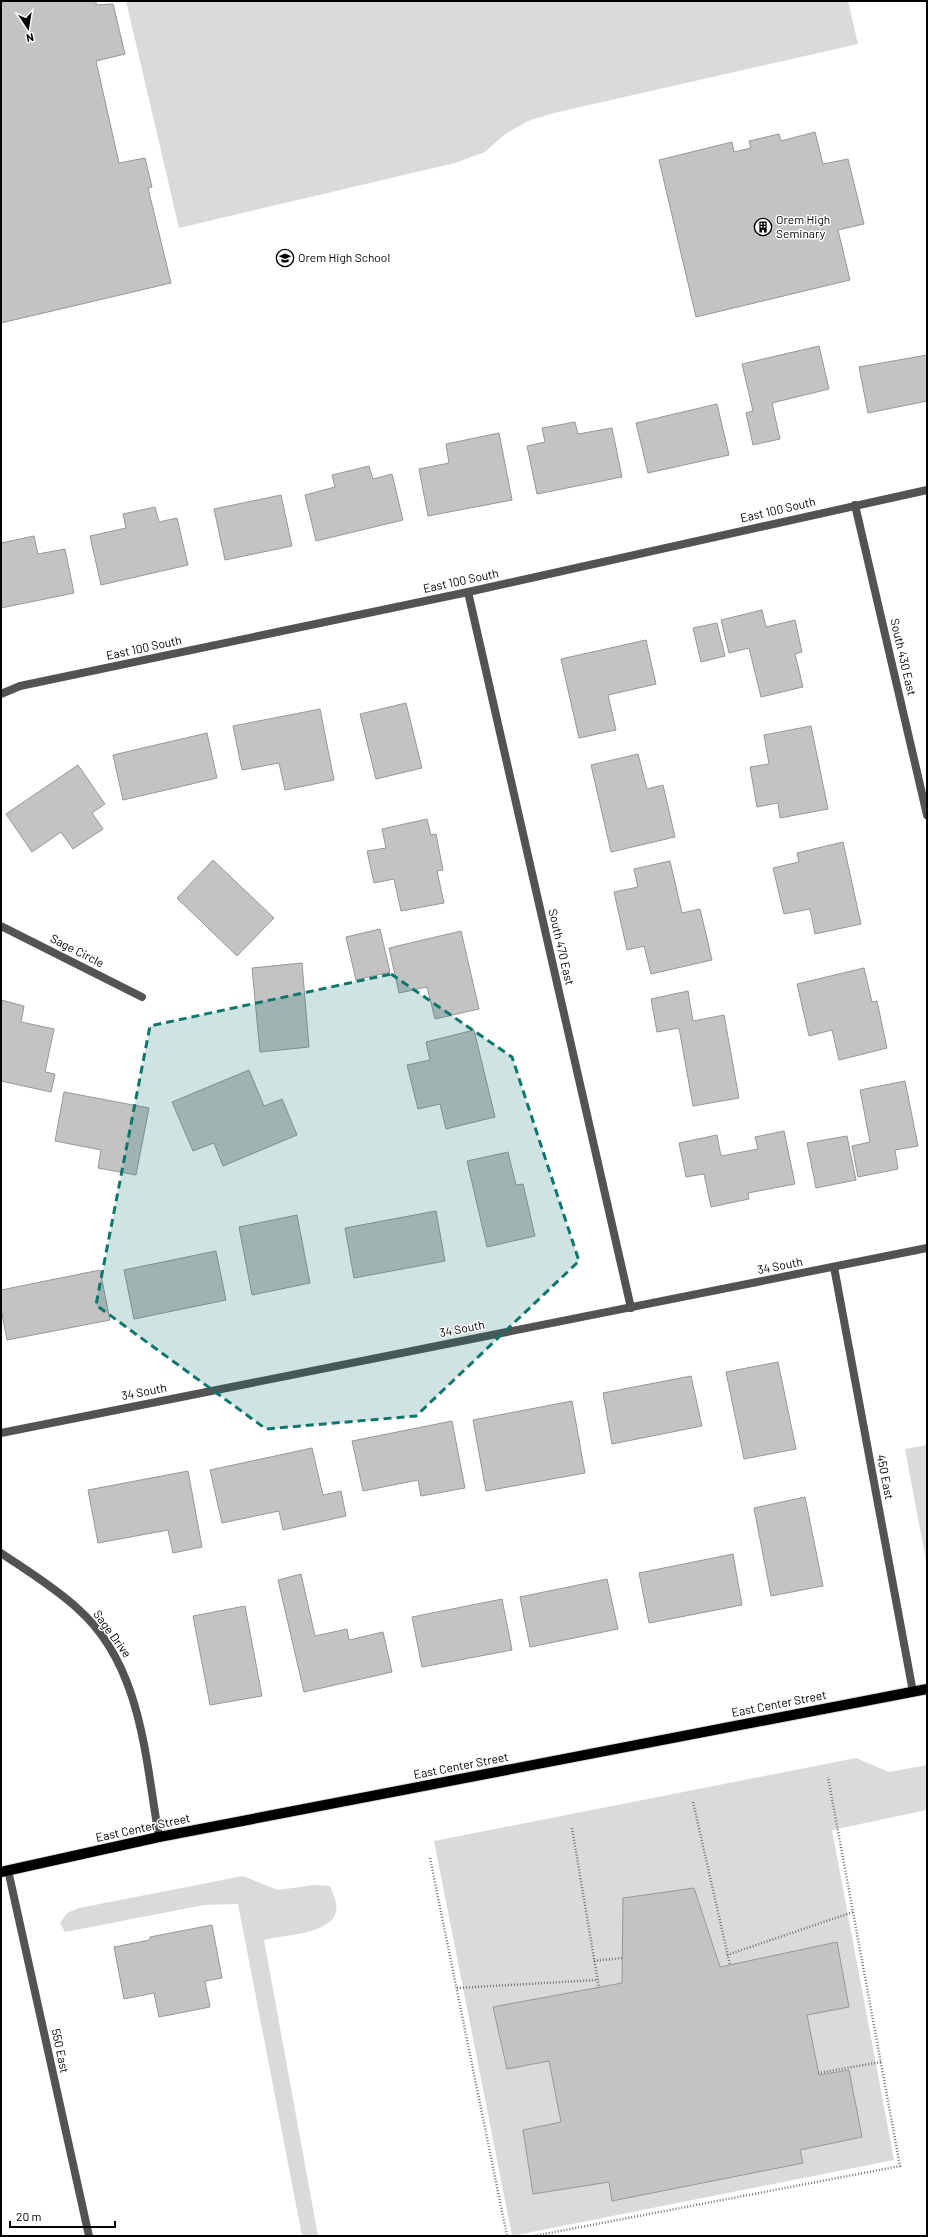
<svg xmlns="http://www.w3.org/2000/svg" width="928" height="2237" viewBox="0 0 928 2237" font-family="Barlow,sans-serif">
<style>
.green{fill:#dadada}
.building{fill:#c3c3c3;stroke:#979797}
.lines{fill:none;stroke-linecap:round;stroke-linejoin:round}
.primary-casing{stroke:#dbdbdb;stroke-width:12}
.path{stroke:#757575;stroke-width:2.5;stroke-dasharray:1 2;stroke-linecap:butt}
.street{stroke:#535353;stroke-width:8}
.primary{stroke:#000;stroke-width:10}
.marked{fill:#0f766e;fill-opacity:0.2;stroke:#0f766e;stroke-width:3;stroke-dasharray:8 5;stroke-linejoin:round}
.labels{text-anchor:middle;stroke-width:3;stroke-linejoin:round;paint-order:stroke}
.poi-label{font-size:12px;fill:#000;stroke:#fff;text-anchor:start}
.street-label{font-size:12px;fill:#000;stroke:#fff}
</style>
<rect width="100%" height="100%" fill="#fff"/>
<g class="green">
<path d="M126 1H848L858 44 554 113 528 121 505 134 485 152 455 163 179 228Z"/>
<path d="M927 1445V1566L905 1449Z"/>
<path d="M856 1758 889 1772 927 1765V1810L832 1830 894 2160 512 2236 434 1841Z"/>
<path d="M243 1876 278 1890 314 1885 330 1886C332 1891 335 1898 336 1903 342 1935 284 1934 264 1940L318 2236H302L238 1904 204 1905 65 1932 60 1923 67 1913 79 1908Z"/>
</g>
<g class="building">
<path d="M1 1H95L97 5 113 4 125 54 96 61 119 163 145 158 152 187 148 188 171 283 1 323Z"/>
<path d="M815 132 823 164 848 159 864 224 838 230 850 280 696 317 659 160 732 142 734 152 751 148 749 141 779 134 781 141Z"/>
<path d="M819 346 829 389 772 403 780 439 753 445 746 413 753 411 742 364Z"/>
<path d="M927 355V401L868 413 859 367Z"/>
<path d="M717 404 729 455 648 473 636 423Z"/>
<path d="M575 422 578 434 612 428 622 477 537 494 527 446 545 442 542 428Z"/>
<path d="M499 433 512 500 428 516 419 469 449 463 446 444Z"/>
<path d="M369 466 373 479 392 474 403 520 316 541 305 495 335 487 332 475Z"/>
<path d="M281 495 292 546 225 560 214 509Z"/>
<path d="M155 507 159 522 177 518 188 565 101 585 90 536 126 528 123 514Z"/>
<path d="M34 536 38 554 65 549 74 593 1 608V543Z"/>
<path d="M762 610 766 627 795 620 802 652 795 654 803 687 761 697 749 648 729 653 721 620Z"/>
<path d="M717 623 725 656 701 662 693 628Z"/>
<path d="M646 640 656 684 608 695 616 730 579 738 561 659Z"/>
<path d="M406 703 422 768 376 779 360 714Z"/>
<path d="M320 709 334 780 285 790 279 763 242 770 233 726Z"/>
<path d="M811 726 828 809 780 818 778 803 757 807 750 767 769 764 764 735Z"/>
<path d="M207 733 217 778 123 800 113 755Z"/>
<path d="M638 754 647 789 663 785 675 837 611 852 591 765Z"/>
<path d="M78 765 105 804 92 813 103 829 73 849 61 832 32 852 6 814Z"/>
<path d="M427 819 431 835 436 834 443 870 437 871 444 903 401 911 394 879 374 883 367 851 386 848 382 829Z"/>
<path d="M843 842 861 924 815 934 810 909 784 914 773 868 799 862 797 853Z"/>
<path d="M213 860 274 918 237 956 177 898Z"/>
<path d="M670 861 682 913 700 909 712 960 651 974 644 946 627 950 614 892 638 887 634 869Z"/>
<path d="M380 929 390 972 356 980 346 937Z"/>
<path d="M461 931 479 1009 435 1019 427 987 399 993 389 948Z"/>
<path d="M302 963 309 1047 260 1052 252 968Z"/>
<path d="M864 968 872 1002 877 1001 887 1048 839 1060 832 1030 809 1036 797 984Z"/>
<path d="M688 991 693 1021 724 1015 739 1098 693 1106 679 1028 657 1032 651 999Z"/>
<path d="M1 1000 24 1006 21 1022 54 1029 45 1072 55 1074 51 1092 1 1081Z"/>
<path d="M474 1030 495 1117 446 1129 440 1104 418 1109 407 1065 430 1060 426 1042Z"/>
<path d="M249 1070 264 1106 282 1099 297 1135 223 1166 214 1143 193 1151 172 1102Z"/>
<path d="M905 1081 918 1146 895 1150 898 1169 858 1177 852 1146 870 1142 860 1090Z"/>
<path d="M64 1092 149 1108 136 1175 98 1168 101 1150 55 1141Z"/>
<path d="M784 1131 795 1184 748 1193 749 1199 711 1207 704 1174 686 1177 679 1143 717 1135 721 1156 758 1149 755 1137Z"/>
<path d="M847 1136 856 1180 816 1188 807 1143Z"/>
<path d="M508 1152 516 1185 523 1184 535 1236 487 1247 467 1161Z"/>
<path d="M436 1211 445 1261 354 1278 345 1228Z"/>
<path d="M297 1215 310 1283 252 1295 239 1227Z"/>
<path d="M216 1251 226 1300 134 1319 124 1270Z"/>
<path d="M100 1270 110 1320 7 1340 1 1309V1290Z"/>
<path d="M778 1362 796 1449 744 1459 726 1372Z"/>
<path d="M691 1376 702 1426 612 1444 603 1393Z"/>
<path d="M572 1401 585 1473 486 1491 473 1420Z"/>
<path d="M452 1421 465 1488 421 1496 418 1480 363 1491 352 1441Z"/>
<path d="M312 1448 323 1495 341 1491 346 1516 283 1530 279 1511 222 1523 210 1470Z"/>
<path d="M188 1471 202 1547 173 1553 168 1530 98 1543 88 1490Z"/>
<path d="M805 1497 823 1586 771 1596 754 1508Z"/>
<path d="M733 1554 742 1605 649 1623 639 1573Z"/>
<path d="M301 1574 315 1636 347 1629 349 1640 383 1632 392 1672 304 1692 278 1580Z"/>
<path d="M607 1579 618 1629 530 1647 520 1597Z"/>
<path d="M502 1599 512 1650 422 1667 412 1617Z"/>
<path d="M245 1606 262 1696 210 1705 193 1616Z"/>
<path d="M694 1888 720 1967 837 1942 849 2007 807 2015 819 2075 849 2070 862 2137 800 2150 803 2163 612 2201 609 2182 533 2194 523 2130 561 2122 549 2061 507 2069 493 2007 622 1983 623 1898Z"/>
<path d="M212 1925 222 1978 205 1981 210 2007 159 2017 154 1993 124 1999 114 1947 150 1940V1937Z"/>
</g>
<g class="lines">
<defs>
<path id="primary" d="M1 1872 159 1837 927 1689"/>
</defs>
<use href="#primary" class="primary-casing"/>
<g class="path">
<path d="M693 1802 730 1965"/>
<path d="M572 1828 599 1988"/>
<path d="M430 1858 507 2236"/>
<path d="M727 1955 853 1912"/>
<path d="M594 1961 622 1958"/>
<path d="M457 1988 597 1980"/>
<path d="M818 2073 881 2062"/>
<path d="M534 2236 900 2166 828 1777"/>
</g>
<g class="street">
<path d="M855 505 927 815"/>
<path d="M468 592 631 1308"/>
<path d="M1 694 20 686 468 592 927 490"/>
<path d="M1 926 142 997"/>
<path d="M834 1267 913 1692"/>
<path d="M1 1433 927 1248"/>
<path d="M1 1553C26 1570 54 1587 77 1608 142 1665 145 1758 159 1837"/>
<path d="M8 1870 89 2236"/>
</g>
<use href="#primary" class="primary"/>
</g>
<path class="marked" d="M391 974 512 1057 579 1261 416 1416 266 1429 96 1305 150 1026Z"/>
<defs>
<symbol id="building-ring" viewBox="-11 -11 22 22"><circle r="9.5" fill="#fff" stroke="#000" stroke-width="1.5"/><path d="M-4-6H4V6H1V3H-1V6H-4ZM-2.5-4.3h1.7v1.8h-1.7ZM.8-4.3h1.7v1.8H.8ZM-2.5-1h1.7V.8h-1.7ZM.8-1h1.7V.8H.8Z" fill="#000"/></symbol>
<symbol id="school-ring" viewBox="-11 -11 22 22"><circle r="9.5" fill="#fff" stroke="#000" stroke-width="1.5"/><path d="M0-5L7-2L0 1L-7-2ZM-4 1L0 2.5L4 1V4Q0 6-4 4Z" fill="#000"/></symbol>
</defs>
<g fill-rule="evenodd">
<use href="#building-ring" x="753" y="217" width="20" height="20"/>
<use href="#school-ring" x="275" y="248" width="20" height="20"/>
</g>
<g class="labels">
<g class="poi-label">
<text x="776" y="224">Orem High<tspan x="776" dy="14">Seminary</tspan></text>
<text x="298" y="262">Orem High School</text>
</g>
<g class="street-label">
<text transform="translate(778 510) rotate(-13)" y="4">East 100 South</text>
<text transform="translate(461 581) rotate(-12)" y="4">East 100 South</text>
<text transform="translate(144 648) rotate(-12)" y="4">East 100 South</text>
<text transform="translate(903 657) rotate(77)" y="4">South 430 East</text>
<text transform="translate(561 947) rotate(77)" y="4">South 470 East</text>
<text transform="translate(77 951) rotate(27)" y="4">Sage Circle</text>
<text transform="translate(780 1266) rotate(-11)" y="4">34 South</text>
<text transform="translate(462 1329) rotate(-11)" y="4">34 South</text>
<text transform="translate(144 1392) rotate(-11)" y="4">34 South</text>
<text transform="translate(885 1477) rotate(79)" y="4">450 East</text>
<text transform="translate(112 1634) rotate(54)" y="4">Sage Drive</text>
<text transform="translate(779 1704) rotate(-11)" y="4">East Center Street</text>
<text transform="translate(461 1766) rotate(-11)" y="4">East Center Street</text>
<text transform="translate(143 1828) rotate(-12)" y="4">East Center Street</text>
<text transform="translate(60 2051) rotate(78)" y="4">550 East</text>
</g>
</g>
<rect width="928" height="2237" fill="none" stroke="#000000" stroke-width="4"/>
<g transform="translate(28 28) rotate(168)" stroke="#ffffff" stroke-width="3" paint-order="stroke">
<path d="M0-3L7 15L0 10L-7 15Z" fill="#000000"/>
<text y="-6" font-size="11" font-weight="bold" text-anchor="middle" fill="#000000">N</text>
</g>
<path d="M10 2221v6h105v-6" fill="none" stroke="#000000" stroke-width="2"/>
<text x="16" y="2221" font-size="12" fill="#000000" stroke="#ffffff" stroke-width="3" paint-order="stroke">20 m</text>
</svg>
